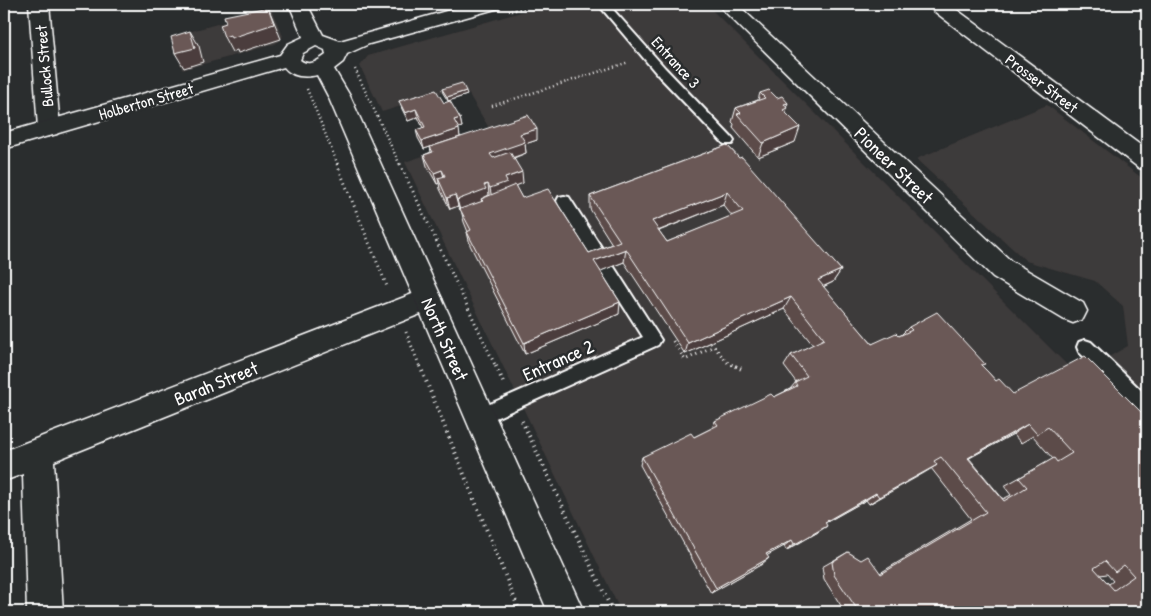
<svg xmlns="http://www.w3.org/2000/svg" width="1151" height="616" viewBox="0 0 1151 616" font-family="'Patrick Hand',sans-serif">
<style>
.built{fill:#3e3a3a}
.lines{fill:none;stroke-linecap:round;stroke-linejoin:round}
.lane-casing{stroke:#fff;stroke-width:4}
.street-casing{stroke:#fff;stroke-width:3}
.secondary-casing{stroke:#fff;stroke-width:3}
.path-far2{stroke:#fff;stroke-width:2.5;stroke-dasharray:1 3;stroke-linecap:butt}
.path-far1{stroke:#fff;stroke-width:3;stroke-dasharray:1 4;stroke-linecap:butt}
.path{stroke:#fff;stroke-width:4;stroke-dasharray:1 4.5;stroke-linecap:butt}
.lane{fill:#2a2d2e;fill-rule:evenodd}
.street{fill:#2a2d2e;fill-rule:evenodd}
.secondary{fill:#2a2d2e;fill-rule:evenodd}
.wall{fill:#5c4c4a;stroke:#fff;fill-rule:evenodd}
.shaded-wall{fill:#4b3e3c;stroke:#fff}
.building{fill:#6b5856;stroke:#fff;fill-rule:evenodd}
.labels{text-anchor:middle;stroke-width:5;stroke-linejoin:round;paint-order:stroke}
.far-street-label{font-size:16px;fill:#fff;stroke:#2a2d2e}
.street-label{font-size:19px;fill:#fff;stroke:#2a2d2e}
</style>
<rect width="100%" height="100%" fill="#2a2d2e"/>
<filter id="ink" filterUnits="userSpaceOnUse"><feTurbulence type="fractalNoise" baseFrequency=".02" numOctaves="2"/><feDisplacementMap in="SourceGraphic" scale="10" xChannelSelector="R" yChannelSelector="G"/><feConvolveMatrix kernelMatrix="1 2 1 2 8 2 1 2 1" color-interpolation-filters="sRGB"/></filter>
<g filter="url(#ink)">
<g class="built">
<path d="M549 4H706L1077 375 1128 346 1123 306 1095 281 1026 261 916 159 1047 105 1147 182V612H621L405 162 492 133 464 86 382 112 360 66 368 56Z"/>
<path d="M271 9 283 36 280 41 275 44 182 70 174 36Z"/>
</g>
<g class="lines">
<defs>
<g id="lane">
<path d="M598 4H608L665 68 732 138 734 141 732 144H724L657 74Z"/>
<path d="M564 196 569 197 661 340 658 345 480 425 474 423 472 417 474 411 643 337 559 205 557 201 559 197Z"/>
<path d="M1085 340 1091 342 1147 396V415L1141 412 1079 352 1077 347 1079 342Z"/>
</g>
<g id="street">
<path d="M29 4H49L60 128 57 134 49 136 41 134 38 128Z"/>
<path d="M717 4H737L1011 261 1083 303 1087 311 1083 319 1073 323 1063 319 993 277Z"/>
<path d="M928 4H949L1147 150V170L1139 168 930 8Z"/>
<path d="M428 288 438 291 442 299 438 307 54 461 63 612H27L23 474 4 481V451Z"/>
</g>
<path id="secondary" d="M289 4H307L323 35 340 41 471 4H502L499 8 369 44 347 54 343 62 334 69 350 96 584 612H548L328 96 317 75C305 78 292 77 284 67L4 149V133L280 55 288 44 303 37ZM316 46 325 50 326 55C318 61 309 67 300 60L303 53Z"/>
</defs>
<use href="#lane" class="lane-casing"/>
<use href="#street" class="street-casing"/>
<use href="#secondary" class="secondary-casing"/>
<g class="path-far2">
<path d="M511 11 538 4"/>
<path d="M355 69 400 165"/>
<path d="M307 89 338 165"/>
<path d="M492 106 629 62"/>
</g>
<g class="path-far1">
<path d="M337 164 388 289"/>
<path d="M400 164 496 367"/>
<path d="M406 332 420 367"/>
<path d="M673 341 685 360 714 346"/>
<path d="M711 343 728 363 738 367"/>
</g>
<g class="path">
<path d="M420 366 520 612"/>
<path d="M496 366 504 384"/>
<path d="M735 366 742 369"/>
<path d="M522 421 613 612"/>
</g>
<use href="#lane" class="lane"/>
<use href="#street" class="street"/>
<use href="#secondary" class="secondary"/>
</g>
<g class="wall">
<path d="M442 89 467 95 448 101 443 93Z"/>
<path d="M760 93 787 108 786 112 795 142 758 157 733 128 734 124 732 122 736 108 758 100Z"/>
<path d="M399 101 444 103 460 118 462 127 458 128 460 137 537 140 525 144 526 153 514 158 523 183 515 186 522 198 589 253 612 244 590 209V196L727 145 841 270 833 282 823 287 872 344 899 336 901 335 909 327 982 366 996 381 1013 394 1145 422 1147 612H845L824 579 822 567 848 552 880 573 971 519 931 468 869 504 866 500 825 523 818 532 789 549 786 550 784 546 767 555 762 564 711 593 640 465 642 457 694 437 712 428 715 421 774 397 790 389 796 382 784 366 791 355 813 345 784 309 685 354 624 262 600 271 619 314 525 354 470 245 467 232H468L464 222 461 210H460L458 206 450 209 440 189 439 183 437 184 427 166 424 155 431 152 430 147 424 149 418 138 416 130 423 128 418 117 408 121 402 109ZM723 205 732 216 667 242 659 231ZM1013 434 1021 443 1033 436 1053 459 1004 486 1011 495 1003 499 969 458ZM1107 574 1113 581 1109 584 1100 575Z"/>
</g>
<g class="shaded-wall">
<path d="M268 7 281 39 238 53 237 50 232 52 224 37Z"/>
<path d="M190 31 199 46 203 62 184 68 175 53Z"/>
<path d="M466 91 467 95 448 101 447 97Z"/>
<path d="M788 103 786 108H787L782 122 784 104Z"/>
<path d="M416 109 418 117 408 121 405 113Z"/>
<path d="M460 118 462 127 455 129 454 120Z"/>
<path d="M800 127 795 142 758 157 763 143Z"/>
<path d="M459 129 460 137 424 149 422 141Z"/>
<path d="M537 129V140L525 144 526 153 492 165 490 154 520 134Z"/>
<path d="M442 170 445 181 438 178 439 183 437 184 434 173Z"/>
<path d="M522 172 523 183 508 189 492 199 490 188 505 178Z"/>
<path d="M488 184 489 195 481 199 482 202 460 210 457 200Z"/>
<path d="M727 192 723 205 650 234 652 221Z"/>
<path d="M455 195 458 206 450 209 447 198Z"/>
<path d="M626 249 624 262 593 274 594 261Z"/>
<path d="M841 270 833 282 811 292 818 280Z"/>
<path d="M791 297 784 309 685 354 688 343Z"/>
<path d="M620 302 619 314 525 354 524 343Z"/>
<path d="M1028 424 1013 434 955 466 968 458Z"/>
<path d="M937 465 924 473 869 504 879 497Z"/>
<path d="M876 493 866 500 816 528 825 522Z"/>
<path d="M827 526 818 532 786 550 794 544Z"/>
<path d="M792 540 784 546 759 560 766 554Z"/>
<path d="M769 558 762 564 711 593 716 588Z"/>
</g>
<g class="building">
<path d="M268 7 274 24 231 38 230 35 224 37 220 25 226 23 224 16Z"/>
<path d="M190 31 195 48 175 53 171 37Z"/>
<path d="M462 83 466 91 447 97 442 89Z"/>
<path d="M436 90 444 103 450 101 460 118 454 120 459 129 422 141 416 130 425 127 416 109 405 113 399 101Z"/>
<path d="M769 90 777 98 782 96 788 103 784 104 787 108 783 110 800 127 763 143 737 114 741 113 736 108 765 98 760 93Z"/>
<path d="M528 115 537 129 520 134 525 142 490 154 493 158 510 152 522 172 505 178 507 182 490 188 488 184 484 185 486 189 457 200 455 195 447 198 438 178 445 176 442 170 434 173 424 155 433 152 430 147Z"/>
<path d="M727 145 739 158 742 157 841 270 818 280 872 344 896 333 899 336 912 330 909 327 937 312 985 364 981 365 988 372 996 381 999 379 1013 394 1085 356 1147 418V420L1145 422 1147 424V612H859L834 575 832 562 848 552 861 560 868 556 881 574 986 512 941 457 934 461 937 465 879 497 876 493 825 522 827 526 797 543 794 544 792 540 766 554 769 558 716 588 642 457 691 433 694 437 718 425 715 421 771 394 774 397 797 386 795 382 807 376 791 355 824 339 791 297 688 343 626 249 594 261 620 302 524 343 467 232 471 230 460 209 483 201 481 199 515 185 522 198 548 189 589 253 620 241 590 196ZM727 192 743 211 667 242 652 221ZM1028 424 1037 434 1048 427 1072 453 1057 462 1054 458 1019 478 1027 487 1004 501 968 458ZM1105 561 1115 572 1124 565 1134 576 1114 590 1094 568Z"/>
</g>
</g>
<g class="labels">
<g class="far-street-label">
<text transform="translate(676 62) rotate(48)" y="6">Entrance 3</text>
<text transform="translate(44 66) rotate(-95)" y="6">Bullock Street</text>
<text transform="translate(1042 83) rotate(37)" y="6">Prosser Street</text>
<text transform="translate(146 101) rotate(-16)" y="6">Holberton Street</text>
</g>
<g class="street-label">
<text transform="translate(894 165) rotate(44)" y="7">Pioneer Street</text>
<text transform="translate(445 339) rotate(66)" y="7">North Street</text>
<text transform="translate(558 360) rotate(-24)" y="7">Entrance 2</text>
<text transform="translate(216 383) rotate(-22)" y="7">Barah Street</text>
</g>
</g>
<rect width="1151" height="616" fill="none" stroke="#2a2d2e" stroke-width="20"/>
<rect x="10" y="10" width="1131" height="596" fill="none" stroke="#fff" stroke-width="2" filter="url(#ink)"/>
</svg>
